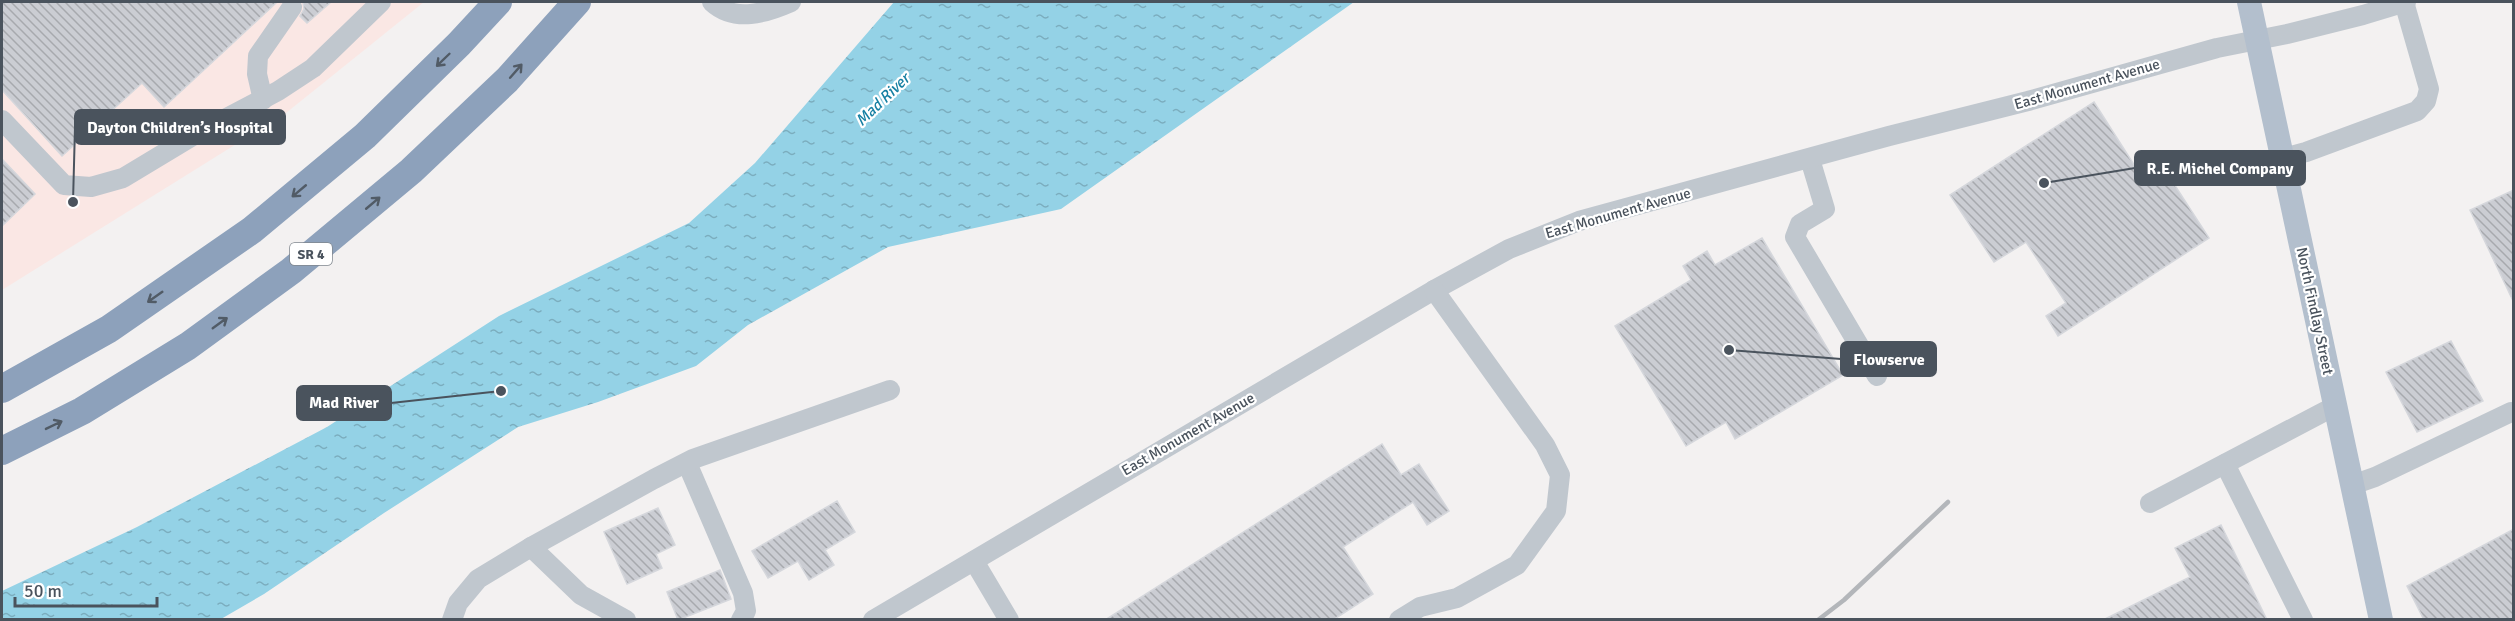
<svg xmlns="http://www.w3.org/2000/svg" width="2515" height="621" viewBox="0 0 2515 621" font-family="Signika,sans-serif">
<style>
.medical{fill:#fae7e4}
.water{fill:url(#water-ripples)}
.building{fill:url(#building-back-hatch);stroke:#d5d7dc;stroke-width:1.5}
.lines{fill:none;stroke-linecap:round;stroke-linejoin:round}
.minor{stroke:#c0c7ce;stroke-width:20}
.major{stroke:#b3bfcd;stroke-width:24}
.highway{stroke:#8da1bb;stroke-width:28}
.rail{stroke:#b3b6ba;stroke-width:4.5}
.oneway{stroke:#515b66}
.labels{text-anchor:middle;stroke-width:4.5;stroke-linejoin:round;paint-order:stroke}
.shield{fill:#fff;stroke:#80878e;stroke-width:1.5}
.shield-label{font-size:14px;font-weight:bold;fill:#4a535d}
.street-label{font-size:15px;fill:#4a535d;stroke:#fff}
.water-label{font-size:16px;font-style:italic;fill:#1780a3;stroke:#fff}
.leader{fill:none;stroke:#4a535d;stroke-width:2}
.callout-dot{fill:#4a535d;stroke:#fff;stroke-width:2}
.callout{fill:#4a535d;stroke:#4a535d;stroke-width:2}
.callout-label{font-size:16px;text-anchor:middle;font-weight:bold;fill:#fff}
</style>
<defs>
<pattern id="water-ripples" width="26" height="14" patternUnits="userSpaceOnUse" patternTransform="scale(1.5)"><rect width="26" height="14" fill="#94d2e6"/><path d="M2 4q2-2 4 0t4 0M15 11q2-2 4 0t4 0" fill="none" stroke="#7badbe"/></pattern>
<pattern id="building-back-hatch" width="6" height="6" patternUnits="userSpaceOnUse" patternTransform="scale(1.5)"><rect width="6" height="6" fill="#cbcdd3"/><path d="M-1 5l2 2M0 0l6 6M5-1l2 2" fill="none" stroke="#a7a9ae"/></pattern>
</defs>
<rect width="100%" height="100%" fill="#f3f1f1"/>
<path class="medical" d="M2 2H424L286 113 2 290Z"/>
<path class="water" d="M894 2H1354L1061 209 888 247 748 325 696 366 598 402 518 427 384 513 264 594 221 619H2V591L137 527 327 427 499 316 689 223 755 163Z"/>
<g class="building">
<path d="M2 2H277L164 107 142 83 62 156 2 90Z"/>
<path d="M303 2H331L307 23 300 16 304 9Z"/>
<path d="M2094 102 2145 182 2165 170 2209 238 2058 336 2046 316 2066 303 2026 242 1994 262 1950 195Z"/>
<path d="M2 159 35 194 2 226Z"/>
<path d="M2514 190V303L2470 210Z"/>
<path d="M1762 238 1843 375 1735 439 1726 422 1686 446 1615 326 1691 280 1683 266 1707 251 1715 265Z"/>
<path d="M2451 341 2483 401 2417 432 2386 372Z"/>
<path d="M1382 444 1401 475 1419 464 1449 511 1427 525 1413 502 1343 547 1373 594 1333 620H1105Z"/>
<path d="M837 501 855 532 825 550 834 565 809 580 798 561 768 578 752 551Z"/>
<path d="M658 508 675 545 656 554 662 568 627 584 604 532Z"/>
<path d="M2221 525 2267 620H2103L2190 577 2175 548Z"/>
<path d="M2514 529V620H2424L2407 586Z"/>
<path d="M720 570 731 599 678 620 667 592Z"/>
</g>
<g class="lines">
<g class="minor">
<path d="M712 2C735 23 766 13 791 2"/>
<path d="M263 100 257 74 258 56 292 7"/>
<path d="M2 120 64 185 91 187 123 178 196 134 278 91 313 68 381 2"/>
<path d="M2283 158 2306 152 2417 111 2426 101 2429 89 2404 2"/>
<path d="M1810 159 1825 209 1800 224 1795 237 1877 376"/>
<path d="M687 463 743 593 746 611 741 620"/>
<path d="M2225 464 2303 620"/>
<path d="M2352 485 2375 477 2511 412"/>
<path d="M2150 503 2335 406"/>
<path d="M531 547 581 595 626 620"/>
<path d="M974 561 1009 620"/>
<path d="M452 620 458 603 478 579 531 547 654 479 693 459 890 390"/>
<path d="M873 620 1434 290 1509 249 1579 221 1889 136 2028 101 2217 48 2287 34 2363 15 2406 2"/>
<path d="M1399 620 1420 607 1457 598 1517 565 1556 511 1560 475 1545 445 1434 290"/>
</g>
<path class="major" d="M2249 2 2381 620"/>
<g class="highway">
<path d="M2 389 109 329 252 230 365 136 459 44 498 2"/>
<path d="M2 451 82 411 188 346 291 271 411 171 507 80 577 2"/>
</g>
<path class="rail" d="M1818 620 1844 600 1948 502"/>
</g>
<defs><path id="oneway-shaft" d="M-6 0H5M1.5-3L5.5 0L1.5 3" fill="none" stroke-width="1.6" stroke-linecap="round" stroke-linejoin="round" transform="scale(1.5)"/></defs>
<g class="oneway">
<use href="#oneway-shaft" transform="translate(443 60) rotate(136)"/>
<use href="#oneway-shaft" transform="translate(516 71) rotate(-49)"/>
<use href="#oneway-shaft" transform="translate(299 191) rotate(140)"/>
<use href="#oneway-shaft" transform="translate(373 203) rotate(-40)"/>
<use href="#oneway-shaft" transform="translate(155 297) rotate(145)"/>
<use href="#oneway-shaft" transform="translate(220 323) rotate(-36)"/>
<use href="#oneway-shaft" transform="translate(54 425) rotate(-26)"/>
</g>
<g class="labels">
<rect class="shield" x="290" y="243" width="42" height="22" rx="4.5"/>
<g class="shield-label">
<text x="311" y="259">SR 4</text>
</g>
<g class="street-label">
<text transform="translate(2087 84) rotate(-16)" y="5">East Monument Avenue</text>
<text transform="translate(1618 213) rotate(-16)" y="5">East Monument Avenue</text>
<text transform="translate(2315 311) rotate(78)" y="5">North Findlay Street</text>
<text transform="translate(1188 434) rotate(-30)" y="5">East Monument Avenue</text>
</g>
<g class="water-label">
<text transform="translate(882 99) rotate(-44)" y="6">Mad River</text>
</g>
</g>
<path class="leader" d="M73 202L75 127M2044 183L2135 168M1729 350L1841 359M501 391L391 403"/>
<g class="callout-dot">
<circle cx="73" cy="202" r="6"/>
<circle cx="2044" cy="183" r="6"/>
<circle cx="1729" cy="350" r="6"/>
<circle cx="501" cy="391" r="6"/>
</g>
<g class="callout">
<rect x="75" y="110" width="210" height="34" rx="6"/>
<rect x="2135" y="151" width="170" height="34" rx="6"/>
<rect x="1841" y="342" width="95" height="34" rx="6"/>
<rect x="297" y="386" width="94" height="34" rx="6"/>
</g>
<g class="callout-label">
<text x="180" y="133">Dayton Children’s Hospital</text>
<text x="2220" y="174">R.E. Michel Company</text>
<text x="1889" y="365">Flowserve</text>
<text x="344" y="408">Mad River</text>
</g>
<rect width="2515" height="621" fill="none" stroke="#4a535d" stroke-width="6"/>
<path d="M15 597v9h142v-9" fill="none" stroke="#4a535d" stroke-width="3"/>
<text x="24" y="597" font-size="18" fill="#4a535d" stroke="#ffffff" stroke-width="4.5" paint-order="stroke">50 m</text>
</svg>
